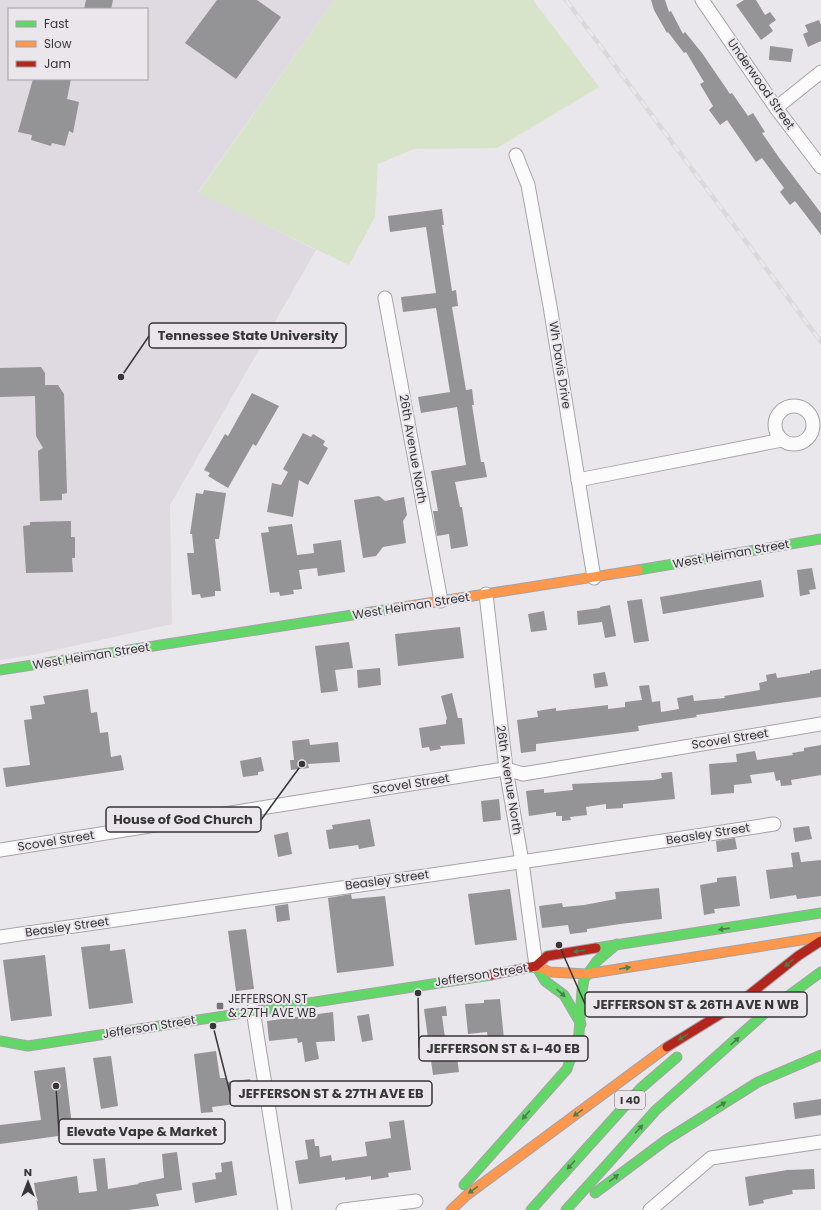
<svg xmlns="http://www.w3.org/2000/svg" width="821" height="1210" viewBox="0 0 821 1210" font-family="Poppins,sans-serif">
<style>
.built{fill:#dfd9e1;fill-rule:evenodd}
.green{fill:#d8e4ca}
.building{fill:#949396}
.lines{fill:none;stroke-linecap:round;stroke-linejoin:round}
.street-casing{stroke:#a4a3a6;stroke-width:15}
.fast-casing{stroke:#a4a3a6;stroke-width:11}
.slow-casing{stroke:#a4a3a6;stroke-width:11}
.jam-casing{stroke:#a4a3a6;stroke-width:11}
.street{stroke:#fcfbfc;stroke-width:13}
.fast{stroke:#63d668;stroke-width:9}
.slow{stroke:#ff974d;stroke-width:9}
.jam{stroke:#b3261e;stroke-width:9}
.rail-casing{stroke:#d9d9d9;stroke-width:4.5}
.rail{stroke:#eae6ec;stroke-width:3;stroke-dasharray:9;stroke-linecap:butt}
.oneway{fill:#4b7d4d}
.poi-dot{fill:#757376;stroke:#eae6ec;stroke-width:1.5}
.labels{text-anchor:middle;stroke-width:4;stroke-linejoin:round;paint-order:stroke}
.shield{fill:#eae6ec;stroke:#6d6a6d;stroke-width:1}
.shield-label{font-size:11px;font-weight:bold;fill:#373537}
.street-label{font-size:12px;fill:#373537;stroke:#eae6ec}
.poi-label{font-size:12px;fill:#373537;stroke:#eae6ec;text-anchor:start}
.leader{fill:none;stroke:#373537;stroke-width:1.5}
.callout-dot{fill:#373537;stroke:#eae6ec;stroke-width:1.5}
.callout{fill:#eae6ec;stroke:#373537;stroke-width:1.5}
.callout-label{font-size:13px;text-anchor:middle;font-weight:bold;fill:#373537}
</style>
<rect width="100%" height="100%" fill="#e9e7eb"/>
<path class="built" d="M0 0H334L198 192 316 250 170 505 172 624 28 656 0 660ZM9 9H147V79H9Z"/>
<path class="green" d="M334 0H533L599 87 497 148 414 149 378 164 375 217 349 265 198 193Z"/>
<g class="building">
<path d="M86 0H113L111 9H84Z"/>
<path d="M217 0H257L281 17 236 79 185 43Z"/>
<path d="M651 0H665L669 12 671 11 683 34 685 32 702 53 730 94 732 93 748 116 753 113 765 132 762 133 780 159 821 213V235L795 201 790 205 780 192 784 188 762 158 756 162 727 120 720 125 709 110 713 106 700 84 704 82 686 52 684 53 668 32 667 33 654 10Z"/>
<path d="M744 0H756L765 15 770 12 776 20 769 25 773 31 761 40 736 5Z"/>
<path d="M819 20 821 25V41L808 47 803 34 808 32 805 25Z"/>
<path d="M770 46 793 49 791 62 769 60Z"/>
<path d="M33 79H71L67 99 79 102 73 133 69 131 65 146 52 143 51 146 31 140 32 135 18 132Z"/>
<path d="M442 209 444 225H442L452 291 456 290 458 306 452 307 466 390 472 389 474 405H472L481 462H484L487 477 455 482 460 507H462L468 546 451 549 449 534 437 536 433 511H438L431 471 466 465 457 407 421 413 418 397 450 392 436 308 403 312 401 297 436 293 426 227 390 232 388 216Z"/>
<path d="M41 367 45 373V385H58L64 394 67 493 62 494V500L40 501 38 451 43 448 36 436 35 396 0 397V368Z"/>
<path d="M252 393 279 406 256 446 253 444 228 488 208 476 210 473 204 470 225 434 228 436Z"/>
<path d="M303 433 311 437 313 434 325 441 323 445 328 448 308 485 299 480 293 517 267 512 272 483 281 485 288 472 283 469Z"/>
<path d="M204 490 226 493 219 539H215L221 591H215V596L201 598 200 594 192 595 187 553H194L192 534H190L196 493 203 494Z"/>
<path d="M379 496 385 501 404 497 407 515 403 521 406 543 383 547 376 556 363 558 354 500Z"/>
<path d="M71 521V537H75V558H72L73 572 26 573 23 526 30 525V522Z"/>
<path d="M292 524 297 555 314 553 313 544 341 540 345 572 318 576 317 568 299 570 302 589 293 590 294 594 280 596 279 592 270 593 261 533 269 532 268 527Z"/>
<path d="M812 568 816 589 809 590 810 594 800 596 797 570Z"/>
<path d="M761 580 764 597 663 614 660 597Z"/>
<path d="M642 599 649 641 634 643 627 601Z"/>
<path d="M610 605 616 636 605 638 602 622 578 625 577 611 600 608V607Z"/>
<path d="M544 611 547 630 531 632 528 614Z"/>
<path d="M460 627 464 658 398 666 395 634Z"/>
<path d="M349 642 353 668 335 670 338 691 321 693 315 646Z"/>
<path d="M380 668 381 685 358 688 357 670Z"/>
<path d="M821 669V697L696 715 697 717 638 726 639 731 536 744V751L521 753 517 720 538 717 537 711 556 708V711L608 705V709L625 707V702L642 700 639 686 649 685 652 702 660 701 661 712 679 709 677 698 693 695 694 701 725 698 724 696 760 690 759 683 767 681 766 675 776 673 777 678 810 673V671Z"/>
<path d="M605 672 608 686 595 688 593 674Z"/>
<path d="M88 689 91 713 97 712 100 733 108 732 111 757 121 755 124 770 6 787 3 768 30 765 24 720 32 719 30 706 45 704 43 696Z"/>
<path d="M452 693 458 718H462L465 744 440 746 441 749 430 751 429 747 422 748 419 728 446 724V720L447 719 441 696Z"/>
<path d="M309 739 310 745 338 742 340 762 308 764 309 768 291 770 290 760H294L292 741Z"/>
<path d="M821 745V775L791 780 792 785 781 786 780 780 776 781 774 772 750 775 752 783 734 785V793L711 795 709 764 737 762 736 754 755 751 757 760 793 755 792 753 804 751V748Z"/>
<path d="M261 757 264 771 258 772V775L243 777 240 761Z"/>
<path d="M672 772 675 799 623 804V808L606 809V804L586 807 587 815 570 817 571 820 562 821V816H556V812L529 816 526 791 544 789V793L573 790 572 784 654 780 662 778 661 773Z"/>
<path d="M499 799 501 820 483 822 481 801Z"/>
<path d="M370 819 375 846 359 849 358 845 329 849 326 830 333 829 332 825Z"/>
<path d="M809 826 812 839 795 842 793 828Z"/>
<path d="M288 832 292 854 278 857 274 835Z"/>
<path d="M735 838 737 849 717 852 716 841Z"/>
<path d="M799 852 801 862 821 860V896L797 899 796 895 770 899 766 870 793 867 791 853Z"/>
<path d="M736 876 740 906 714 909 715 913 704 915 700 885 717 882V878Z"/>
<path d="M659 888 662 919 620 924 587 929V932L570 934 568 925 542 928 539 906 562 903 563 907 584 905 616 899 615 892Z"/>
<path d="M510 889 517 940 475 945 468 894Z"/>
<path d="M351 894 352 899 385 896 394 966 337 973 328 898Z"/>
<path d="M288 904 290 920 277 922 275 906Z"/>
<path d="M246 929 254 989 236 991 228 931Z"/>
<path d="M110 944V951L125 949 133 1003 89 1009 81 947Z"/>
<path d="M45 955 52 1016 11 1021 3 960Z"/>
<path d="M500 999 504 1039 488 1041 487 1032 468 1034 465 1004 484 1003V1000Z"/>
<path d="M446 1006 447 1016H442L448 1059 457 1057 459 1072 433 1075 424 1009Z"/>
<path d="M333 1012 335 1041 316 1042 319 1059 305 1062 302 1042 298 1043 297 1038 269 1041 267 1021Z"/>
<path d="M369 1014 373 1040 362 1042 357 1016Z"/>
<path d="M216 1051 220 1078H226V1082L250 1079 253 1102 212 1107 213 1112 201 1113 194 1054Z"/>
<path d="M111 1056 118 1106 101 1109 93 1058Z"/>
<path d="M65 1067 73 1134 0 1144V1125L41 1120 34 1071Z"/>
<path d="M821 1099V1115L795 1119 793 1103Z"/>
<path d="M404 1120 411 1170 388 1173 389 1177 371 1180V1176L345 1180V1177L299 1184 295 1161 308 1159 305 1140 314 1139 315 1146H319L320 1157 331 1155 332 1161 367 1156 365 1142 391 1138 389 1122Z"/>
<path d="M177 1152 182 1190 156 1194 159 1206 128 1210H38L34 1183 77 1176 79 1193 97 1191 93 1159 105 1158 108 1189 139 1184 138 1183 164 1178 162 1154Z"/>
<path d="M232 1161 237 1195 195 1203 192 1183 216 1179 215 1173 222 1172 221 1163Z"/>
<path d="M814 1169 815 1189 792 1190 793 1194 763 1200 764 1203 749 1206 745 1177 787 1170Z"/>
</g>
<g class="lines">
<defs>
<g id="street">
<path d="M702 0 776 108 821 167"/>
<path d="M776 108 821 72"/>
<path d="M516 155 528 185 550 306 594 578"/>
<path d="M385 298 441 601"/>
<circle cx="794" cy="425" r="19"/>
<path d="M578 480 782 440"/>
<path d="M486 594 506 769 522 862 536 966"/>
<path d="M0 850 498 770 506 769 523 774 821 724"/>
<path d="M0 937C258 899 517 864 774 824"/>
<path d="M253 1010 285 1210"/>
<path d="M343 1210 416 1201"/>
<path d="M650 1210 711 1158 821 1142"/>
</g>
<g id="fast">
<path d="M638 570 821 539"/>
<path d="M0 670 397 608"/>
<path d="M596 948 821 913"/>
<path d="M536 966 545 981 564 995 581 1024"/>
<path d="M0 1041 28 1046 491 975"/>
<path d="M464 1185 567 1069 579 1034 582 991 584 979 597 961 617 944"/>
<path d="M595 1193 666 1140 758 1082 821 1055"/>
<path d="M531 1210 641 1088 677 1057"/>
<path d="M566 1210 656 1110 765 1013 821 972"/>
</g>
<g id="slow">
<path d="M397 608 638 570"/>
<path d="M536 966 550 972 586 974 821 937"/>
<path d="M451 1210 467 1195 667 1047"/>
</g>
<g id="jam">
<path d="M491 975 536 966 547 956 596 948"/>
<path d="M667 1047 740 1002 798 956 821 941"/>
</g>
</defs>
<use href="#street" class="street-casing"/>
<use href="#fast" class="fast-casing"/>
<use href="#slow" class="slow-casing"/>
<use href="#jam" class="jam-casing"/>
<use href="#street" class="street"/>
<use href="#fast" class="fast"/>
<use href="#slow" class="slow"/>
<use href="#jam" class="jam"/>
<defs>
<path id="rail" d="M566 0 821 342"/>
</defs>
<use href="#rail" class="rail-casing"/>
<use href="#rail" class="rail"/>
</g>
<defs><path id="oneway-solid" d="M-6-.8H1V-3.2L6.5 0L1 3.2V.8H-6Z"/></defs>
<g class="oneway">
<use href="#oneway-solid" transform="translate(724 929) rotate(172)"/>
<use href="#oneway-solid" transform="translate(579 951) rotate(170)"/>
<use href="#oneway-solid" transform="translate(789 963) rotate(141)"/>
<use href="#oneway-solid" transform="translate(625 968) rotate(-9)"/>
<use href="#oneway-solid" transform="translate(561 993) rotate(42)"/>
<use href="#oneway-solid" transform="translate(683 1037) rotate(148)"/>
<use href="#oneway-solid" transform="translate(735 1041) rotate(-42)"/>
<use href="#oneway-solid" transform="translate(721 1105) rotate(-32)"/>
<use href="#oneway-solid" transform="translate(578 1113) rotate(144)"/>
<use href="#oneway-solid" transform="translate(526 1115) rotate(131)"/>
<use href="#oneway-solid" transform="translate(639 1129) rotate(-48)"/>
<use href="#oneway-solid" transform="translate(571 1165) rotate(132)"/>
<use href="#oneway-solid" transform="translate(614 1178) rotate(-37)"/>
<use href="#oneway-solid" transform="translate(473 1190) rotate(144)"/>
</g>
<rect class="poi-dot" x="216" y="1002" width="8" height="8" rx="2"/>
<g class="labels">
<rect class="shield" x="615" y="1091" width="30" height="18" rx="3"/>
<g class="shield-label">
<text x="630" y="1104">I 40</text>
</g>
<g class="street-label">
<text transform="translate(761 84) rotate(55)" y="4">Underwood Street</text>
<text transform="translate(560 365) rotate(81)" y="4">Wh Davis Drive</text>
<text transform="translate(413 449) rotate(80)" y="4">26th Avenue North</text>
<text transform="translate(731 554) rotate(-10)" y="4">West Heiman Street</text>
<text transform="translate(411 606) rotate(-9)" y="4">West Heiman Street</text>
<text transform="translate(91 656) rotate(-9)" y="4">West Heiman Street</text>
<text transform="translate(730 739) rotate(-9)" y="4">Scovel Street</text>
<text transform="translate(509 780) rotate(81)" y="4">26th Avenue North</text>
<text transform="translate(411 784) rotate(-9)" y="4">Scovel Street</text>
<text transform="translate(708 834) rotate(-9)" y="4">Beasley Street</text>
<text transform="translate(56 841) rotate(-9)" y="4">Scovel Street</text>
<text transform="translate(387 880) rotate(-8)" y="4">Beasley Street</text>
<text transform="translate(67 927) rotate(-8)" y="4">Beasley Street</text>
<text transform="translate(481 975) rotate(-9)" y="4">Jefferson Street</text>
<text transform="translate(149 1027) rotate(-9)" y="4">Jefferson Street</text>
</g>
<g class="poi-label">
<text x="228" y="1003">JEFFERSON ST<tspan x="228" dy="14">&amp; 27TH AVE WB</tspan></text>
</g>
</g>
<path class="leader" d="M121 377L149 336M302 764L261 820M559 945L585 1004M418 993L419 1048M213 1026L230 1093M56 1086L59 1132"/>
<g class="callout-dot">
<circle cx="121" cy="377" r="4"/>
<circle cx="302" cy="764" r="4"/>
<circle cx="559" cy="945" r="4"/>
<circle cx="418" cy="993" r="4"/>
<circle cx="213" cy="1026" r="4"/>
<circle cx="56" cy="1086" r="4"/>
</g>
<g class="callout">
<rect x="149" y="323" width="197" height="25" rx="4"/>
<rect x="106" y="807" width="155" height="25" rx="4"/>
<rect x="585" y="992" width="222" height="25" rx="4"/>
<rect x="419" y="1036" width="169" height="25" rx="4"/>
<rect x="230" y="1081" width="202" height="25" rx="4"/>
<rect x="59" y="1119" width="166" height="25" rx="4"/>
</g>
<g class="callout-label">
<text x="248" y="340">Tennessee State University</text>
<text x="183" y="824">House of God Church</text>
<text x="696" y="1009">JEFFERSON ST &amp; 26TH AVE N WB</text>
<text x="503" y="1053">JEFFERSON ST &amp; I-40 EB</text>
<text x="331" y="1098">JEFFERSON ST &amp; 27TH AVE EB</text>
<text x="142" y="1136">Elevate Vape &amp; Market</text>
</g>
<rect x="8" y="8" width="140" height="72" fill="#eae6ec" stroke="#a29fa4"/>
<rect x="16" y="21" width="20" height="6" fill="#63d668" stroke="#a29fa4"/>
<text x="44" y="28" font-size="12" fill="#373537">Fast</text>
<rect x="16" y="41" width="20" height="6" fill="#ff974d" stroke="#a29fa4"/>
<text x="44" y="48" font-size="12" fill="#373537">Slow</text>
<rect x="16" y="61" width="20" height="6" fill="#b3261e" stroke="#a29fa4"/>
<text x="44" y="68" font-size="12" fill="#373537">Jam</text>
<g transform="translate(28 1182)" stroke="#eae6ec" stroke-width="3" paint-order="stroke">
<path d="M0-3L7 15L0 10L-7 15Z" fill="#373537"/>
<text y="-6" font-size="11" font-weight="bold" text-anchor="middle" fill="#373537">N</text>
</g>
</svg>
